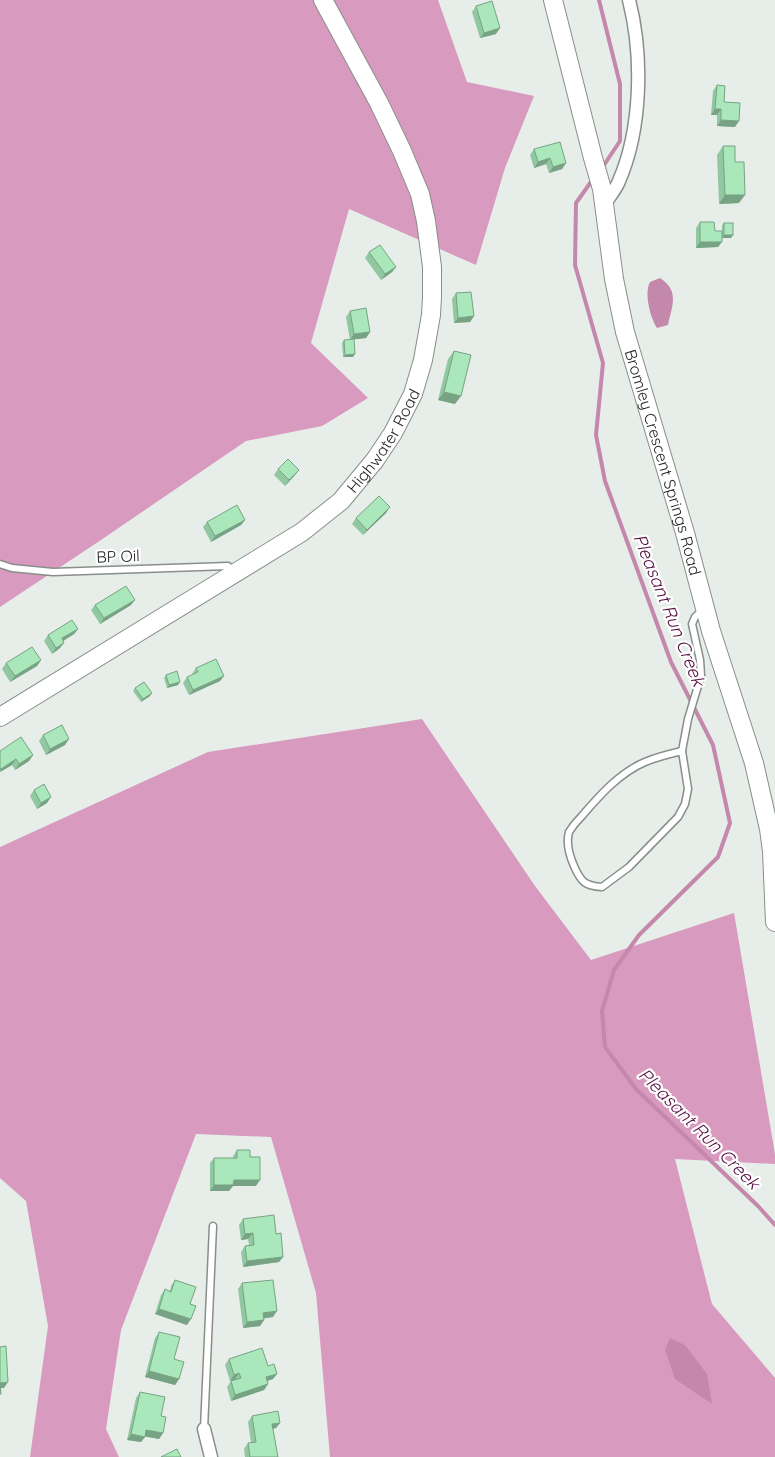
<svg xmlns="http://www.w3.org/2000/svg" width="775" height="1457" viewBox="0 0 775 1457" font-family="Quicksand,sans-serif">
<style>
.forest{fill:#d99ac0}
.water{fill:#c588ad}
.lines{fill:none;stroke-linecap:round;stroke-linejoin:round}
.stream{stroke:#c588ad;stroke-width:4}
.lane-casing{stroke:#888e89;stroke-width:9}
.street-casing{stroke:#888e89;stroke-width:15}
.secondary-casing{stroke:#888e89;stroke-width:20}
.lane{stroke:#fff;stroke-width:6}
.street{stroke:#fff;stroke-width:12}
.secondary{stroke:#fff;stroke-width:18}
.wall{fill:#92c8a1}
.shaded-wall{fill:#77a283}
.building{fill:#aae8bb;stroke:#77a283}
.labels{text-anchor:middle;stroke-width:4.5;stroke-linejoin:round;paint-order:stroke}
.street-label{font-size:16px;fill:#242725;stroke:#fff}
.water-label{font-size:18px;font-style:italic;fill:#570e42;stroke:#fff}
</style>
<rect width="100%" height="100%" fill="#e7eee9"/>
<g class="forest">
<path d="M0 0H438L467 82 534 96 505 168 476 265 349 209 311 343 368 398 322 426 246 441 101 540 0 607Z"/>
<path d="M422 719 535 886 591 960 734 913 775 1154V1164L675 1159 712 1304 775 1378V1457H330L316 1293 271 1137 196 1134 121 1330 106 1429 119 1457H30L48 1326 26 1201 0 1178V847L208 752Z"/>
</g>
<g class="water">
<path d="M660 278C680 291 672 306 668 325L657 328C650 317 644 293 650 282Z"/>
<path d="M670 1338 685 1345 707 1374 712 1404 675 1379 665 1350Z"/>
</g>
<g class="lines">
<g class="stream">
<path d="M599 0 620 84V141L602 168"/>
<path d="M593 179 576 203 575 265 603 363 596 435 605 481 671 662 713 745 730 823 718 857 639 935 614 970 602 1011 605 1047 636 1089 758 1206 775 1225"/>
</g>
<defs>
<g id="lane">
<path d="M0 564 12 568 53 572 228 566 233 571"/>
<path d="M682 751 688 789 685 804 678 817 629 867 602 887C585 886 581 882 574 866 570 857 566 843 569 832 572 827 577 821 581 817 599 796 619 773 645 762 657 757 669 754 682 751Z"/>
<path d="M682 751 688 719 701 676 700 660 692 624 695 617 704 609"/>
<path d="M204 1429 213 1226"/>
</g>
<g id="street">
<path d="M605 203C610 196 616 189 619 181 642 128 643 55 629 0"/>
<path d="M204 1429 211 1457"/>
</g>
<g id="secondary">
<path id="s1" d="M553 0 593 158 602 189 614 279 625 332 685 533 711 631 754 763 769 829 772 851 775 922"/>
<path id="s2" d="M0 717 302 532 341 501 375 460 393 433 413 394 423 360 431 315 432 297V267L426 221 420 194 402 151 379 103 323 0"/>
</g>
</defs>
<use href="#lane" class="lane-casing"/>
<use href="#street" class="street-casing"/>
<use href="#secondary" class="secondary-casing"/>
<use href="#lane" class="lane"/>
<use href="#street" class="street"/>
<use href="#secondary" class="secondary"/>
</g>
<g class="wall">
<path d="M476 6 496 34 480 38 472 12Z"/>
<path d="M717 85 724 102 735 127 717 126V115H711L713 91Z"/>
<path d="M723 146 735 162 739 203 719 204 717 155Z"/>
<path d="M534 149 566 163 562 169 549 173 546 164 534 168 530 155Z"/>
<path d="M700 222 715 231H722V225L724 223 731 238H722L718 247 696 248V228Z"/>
<path d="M369 252 396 267 392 272 381 280 365 258Z"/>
<path d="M456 293 474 316 470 322 454 323 452 299Z"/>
<path d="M350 311 370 332 366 338 354 339 353 357H343L342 343 344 340H350L346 317Z"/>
<path d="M454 351 455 404 438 400 448 359Z"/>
<path d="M278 469 299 470 295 475 285 486 274 475Z"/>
<path d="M386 513 363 535 352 524 356 518Z"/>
<path d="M245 520 241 525 211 542 203 527 207 522Z"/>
<path d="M95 605H131L100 624 91 610Z"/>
<path d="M78 629 74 634 63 641 60 648 52 654 44 641 48 635Z"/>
<path d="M41 660 37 666 10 682 2 669 6 663Z"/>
<path d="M196 668 220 681 189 695 183 683 187 677 193 675 192 674Z"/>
<path d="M166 675 178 685 167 688 164 678Z"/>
<path d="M135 688 150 696 141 702 133 691Z"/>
<path d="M43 735 65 745 46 755 39 741Z"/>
<path d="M0 751 33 755 29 761 15 770 12 765 0 772Z"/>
<path d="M34 790 47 803 37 809 30 796Z"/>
<path d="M237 1150 250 1157 256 1186H233L229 1191H210V1163L214 1158H233V1156Z"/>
<path d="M243 1219 276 1234 283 1257 279 1262 243 1267 241 1252 245 1246 249 1245 248 1239 241 1240 239 1225Z"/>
<path d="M175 1280 190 1304 187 1325 155 1314 161 1295 165 1289 170 1291 171 1286Z"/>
<path d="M242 1283 273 1317 264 1318V1320L260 1326 243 1328 238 1289Z"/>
<path d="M159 1332 174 1359 179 1379 175 1385 145 1377 155 1338Z"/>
<path d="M229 1359 273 1379 267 1381 268 1384 264 1390 231 1401 227 1387 231 1381 235 1379 230 1381 225 1365Z"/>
<path d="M140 1392 161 1416 163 1433 159 1439 145 1436 141 1442 127 1440 136 1398Z"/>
<path d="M252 1416 276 1428 273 1429 278 1457H245L244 1449 248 1443H251L248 1422Z"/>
</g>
<g class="shaded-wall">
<path d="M500 28 496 34 480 38 484 33Z"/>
<path d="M715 109H721L717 115H711Z"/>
<path d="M721 120 739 121 735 127 717 126Z"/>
<path d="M550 158 546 164 534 168 538 162Z"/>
<path d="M566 163 562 169 549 173 553 167Z"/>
<path d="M725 195H745L739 203 719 204Z"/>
<path d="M724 235H733L731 238H722Z"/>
<path d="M700 242H722L718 247 696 248Z"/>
<path d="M396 267 392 272 381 280 385 274Z"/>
<path d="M474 316 470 322 454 323 458 318Z"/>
<path d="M370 332 366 338 350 340 354 334Z"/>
<path d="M355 354 353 357H343L345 355Z"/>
<path d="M444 392 461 396 455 404 438 400Z"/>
<path d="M299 470 295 475 285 486 289 480Z"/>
<path d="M390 507 386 513 363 535 367 530Z"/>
<path d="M245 520 241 525 211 542 215 536Z"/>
<path d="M135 600 131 605 100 624 104 618Z"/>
<path d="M78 629 74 634 58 644 62 638Z"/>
<path d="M64 643 60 648 52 654 56 648Z"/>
<path d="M41 660 37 666 10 682 15 676Z"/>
<path d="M224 676 220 681 189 695 193 690Z"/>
<path d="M180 682 178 685 167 688 169 685Z"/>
<path d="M152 693 150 696 141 702 143 699Z"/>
<path d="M69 739 65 745 46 755 50 749Z"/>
<path d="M33 755 29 761 15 770 19 764Z"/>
<path d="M16 759 12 765 0 772 1 769Z"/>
<path d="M51 797 47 803 37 809 41 803Z"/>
<path d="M234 1180H260L256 1186H233L229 1191H210L214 1185Z"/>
<path d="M253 1233 248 1239 241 1240 245 1234Z"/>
<path d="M283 1257 279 1262 243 1267 247 1261Z"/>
<path d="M159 1309 191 1319 187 1325 155 1314Z"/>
<path d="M277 1311 273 1317 259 1319 263 1313Z"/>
<path d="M264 1320 260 1326 243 1328 247 1322Z"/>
<path d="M149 1371 179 1379 175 1385 145 1377Z"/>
<path d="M239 1373 235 1379 230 1381 234 1375Z"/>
<path d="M277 1374 273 1379 262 1383 266 1377Z"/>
<path d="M8 1382 4 1388H0V1383Z"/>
<path d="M268 1384 264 1390 231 1401 235 1395Z"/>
<path d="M280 1423 276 1428 268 1430 272 1424Z"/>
<path d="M146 1430 163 1433 159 1439 142 1436Z"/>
<path d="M131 1434 145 1437 141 1442 127 1440Z"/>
</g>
<g class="building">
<path d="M492 1 500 28 484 33 476 6Z"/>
<path d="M717 85 725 86 724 102 740 103 739 121 721 120V109H715Z"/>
<path d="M560 142 566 163 553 167 550 158 538 162 534 149Z"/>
<path d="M723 146H735V162H744L745 195H725Z"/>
<path d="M700 222H714L715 231H722V242H700Z"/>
<rect x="724" y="223" width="9" height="12"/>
<path d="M380 245 396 267 385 274 369 252Z"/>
<path d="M471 292 474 316 458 318 456 293Z"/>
<path d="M366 308 370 332 354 334 350 311Z"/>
<path d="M354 339 355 354 345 355 344 340Z"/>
<path d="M454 351 471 355 461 396 444 392Z"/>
<path d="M288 459 299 470 289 480 278 469Z"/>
<path d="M379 496 390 507 367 530 356 518Z"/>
<path d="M237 505 245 520 215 536 207 522Z"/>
<path d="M126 586 135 600 104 618 95 605Z"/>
<path d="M72 620 78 629 62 638 64 643 56 648 48 635Z"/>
<path d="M32 647 41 660 15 676 6 663Z"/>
<path d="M216 659 224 676 193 690 187 677 198 672 196 668Z"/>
<path d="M177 671 180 682 169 685 166 675Z"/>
<path d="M144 682 152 693 143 699 135 688Z"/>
<path d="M62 725 69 739 50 749 43 735Z"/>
<path d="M21 737 33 755 19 764 16 759 1 769 0 768V751Z"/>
<path d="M44 784 51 797 41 803 34 790Z"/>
<path d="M237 1150H250V1157H260V1180H234L233 1185H214V1158H237Z"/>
<path d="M274 1215 276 1234 281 1233 283 1257 247 1261 245 1246 254 1245 253 1233 245 1234 243 1219Z"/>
<path d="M175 1280 196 1287 190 1304 196 1306 191 1319 159 1309 165 1289 171 1292Z"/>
<path d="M273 1280 277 1311 263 1313 264 1320 247 1322 242 1283Z"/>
<path d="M159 1332 180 1337 174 1359 184 1362 179 1379 149 1371Z"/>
<path d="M6 1346 8 1382 0 1383 1 1394H0V1347Z"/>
<path d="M262 1348 268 1366 274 1364 277 1374 266 1377 268 1384 235 1395 231 1381 241 1378 239 1373 234 1375 229 1359Z"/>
<path d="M140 1392 165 1397 161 1416 166 1417 163 1433 146 1430 145 1437 131 1434Z"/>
<path d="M278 1411 280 1423 272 1424 278 1457H250L248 1443 256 1442 252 1416Z"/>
<path d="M177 1449 181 1457H161Z"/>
</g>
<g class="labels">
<g class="street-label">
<text dy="6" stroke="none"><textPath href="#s2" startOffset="478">Highwater Road</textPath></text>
<text dy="6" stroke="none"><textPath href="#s1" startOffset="476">Bromley Crescent Springs Road</textPath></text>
<text transform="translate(118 556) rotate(-2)" y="6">BP Oil</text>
</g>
<g class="water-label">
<text transform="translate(669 610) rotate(68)" y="6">Pleasant Run Creek</text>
<text transform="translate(699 1129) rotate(45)" y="6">Pleasant Run Creek</text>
</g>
</g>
</svg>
